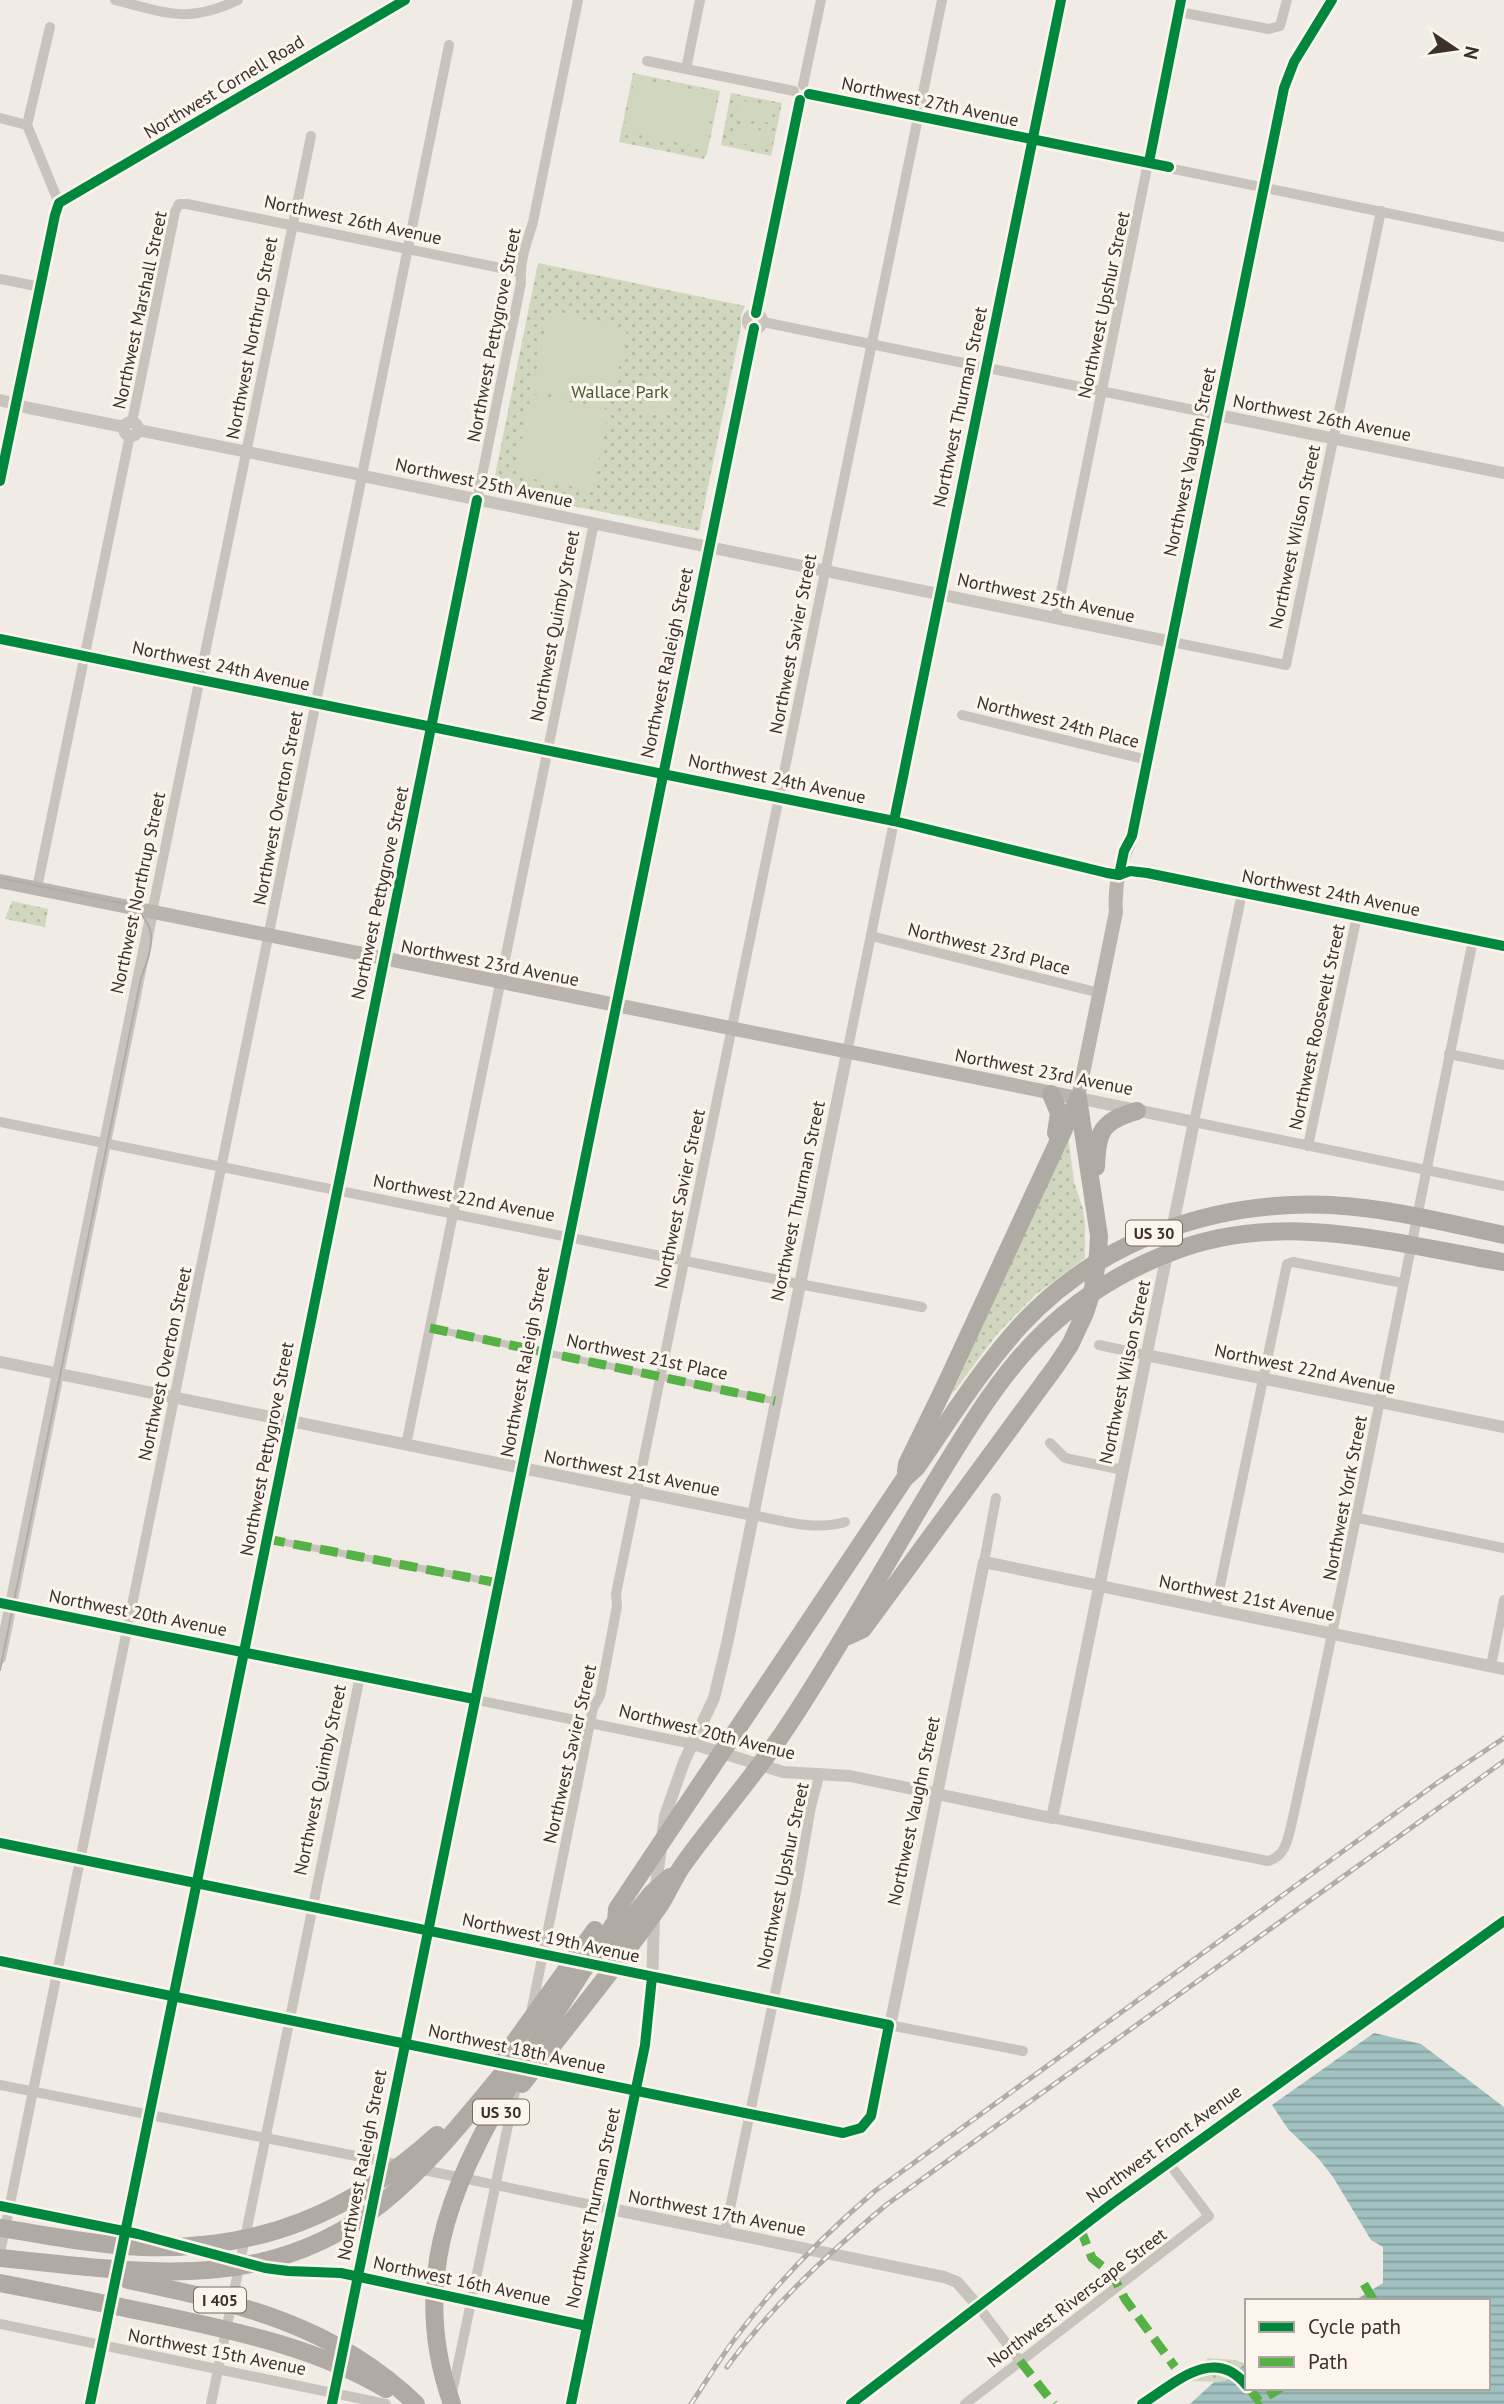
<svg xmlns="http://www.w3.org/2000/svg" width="1504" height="2404" viewBox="0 0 1504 2404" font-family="'PT Sans',sans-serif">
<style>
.green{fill:url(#green-dots)}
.pitch{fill:#d1d6bf}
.water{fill:url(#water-rules)}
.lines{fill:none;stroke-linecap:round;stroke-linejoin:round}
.pedestrian{stroke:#c9c3be;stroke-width:7}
.minor{stroke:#c9c3be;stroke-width:10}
.tertiary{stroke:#c9c3be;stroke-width:12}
.secondary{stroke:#bab3ae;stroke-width:14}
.motorway{stroke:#afaaa4;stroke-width:18}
.tram{stroke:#b1aca8;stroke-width:2}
.rail-casing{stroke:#b1aca8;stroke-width:5}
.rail{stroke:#fbf5ee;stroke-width:2.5;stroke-dasharray:8;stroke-linecap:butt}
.quiet{stroke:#57b246;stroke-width:9;stroke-dasharray:18 9;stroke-linecap:butt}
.cycleway-casing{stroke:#fbf5ee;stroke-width:15}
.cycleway{stroke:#00873e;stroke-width:10}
.labels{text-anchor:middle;stroke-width:6;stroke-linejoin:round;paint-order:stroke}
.shield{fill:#fbf5ee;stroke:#756b66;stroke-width:2}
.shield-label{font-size:16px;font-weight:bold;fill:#3b302b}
.street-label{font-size:18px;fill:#3b302b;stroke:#fbf5ee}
.park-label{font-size:18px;fill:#4a5a2e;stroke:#fbf5ee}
</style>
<defs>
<pattern id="green-dots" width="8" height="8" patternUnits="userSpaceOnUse" patternTransform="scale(1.75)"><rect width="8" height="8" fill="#d1d6bf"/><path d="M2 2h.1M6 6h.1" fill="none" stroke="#b4b8a4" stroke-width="1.8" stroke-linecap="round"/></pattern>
<pattern id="water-rules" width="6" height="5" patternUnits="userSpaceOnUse" patternTransform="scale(1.75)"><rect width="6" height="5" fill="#a1c2c1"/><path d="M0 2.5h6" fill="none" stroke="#849e9d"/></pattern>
</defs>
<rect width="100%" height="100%" fill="#f0ebe5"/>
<g class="green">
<path d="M633 73 720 91 707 154 703 159 619 142Z"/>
<path d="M731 93 782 103 771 156 721 145Z"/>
<path d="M538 263 745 306 741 315V327L699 531 492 490Z"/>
<path d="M12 901 48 909 45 927 5 919Z"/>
<path d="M1068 1134 1074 1182 1083 1209 1085 1226V1258L1035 1295 998 1333 952 1394Z"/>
<path d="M1208 2358 1236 2360 1247 2365V2388L1281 2404 1227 2382 1189 2381Z"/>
</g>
<g class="pitch">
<path d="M635 78 715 94 705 148 624 132Z"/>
<path d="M739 100 774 107 771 123 736 116Z"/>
<path d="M734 125 769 132 765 148 731 141Z"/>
<path d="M554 313 627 329 610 407 532 390 548 317Z"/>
<path d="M647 379 674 384 667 416 641 411Z"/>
<path d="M531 394 609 410 593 490 524 477 517 465Z"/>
</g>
<path class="water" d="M1374 2033 1421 2044 1504 2107V2404H1190L1214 2382 1226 2381 1247 2362V2388H1488V2301H1354L1383 2283V2247L1371 2240 1333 2177 1318 2158 1288 2129 1272 2105Z"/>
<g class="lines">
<g class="pedestrian">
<path d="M430 1328 775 1401"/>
<path d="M267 1539 498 1583"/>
</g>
<g class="minor">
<path d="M115 0C167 13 187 24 238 0"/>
<path d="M1179 12 1269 29 1280 26 1287 0"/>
<path d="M50 27 27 125 59 203"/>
<path d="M647 61 794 91"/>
<path d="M686 69 700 0"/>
<path d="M803 85 821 0"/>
<path d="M809 94 1504 237"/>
<path d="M0 118 27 125"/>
<path d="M0 279 41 287"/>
<path d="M756 313 800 100"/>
<circle cx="755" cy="321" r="8"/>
<path d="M763 322 1218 415"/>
<path d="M132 422 175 212 179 204H187L520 272"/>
<path d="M363 470 449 45"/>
<path d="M1056 617 1181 0"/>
<path d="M0 639 894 821 1119 875"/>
<path d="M1172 642 1286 665 1381 211"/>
<path d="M962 715 1148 760"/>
<path d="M37 888 130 435"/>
<path d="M1242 893 1194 1122 1504 1186"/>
<path d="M152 912 311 136"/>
<path d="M871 936 1100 993"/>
<path d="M847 1053 1061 0"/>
<path d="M1449 1054 1504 1065"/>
<path d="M0 1122 799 1284 922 1307"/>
<path d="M1308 1146 1357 916"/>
<path d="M1099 1345 1146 1355"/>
<path d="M1050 1443 1065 1458 1123 1470"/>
<path d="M406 1445 594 523"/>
<path d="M753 1515C783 1521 815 1531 845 1522"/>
<path d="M1358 1518 1504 1548"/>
<path d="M984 1562 996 1498"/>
<path d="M0 1603 693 1744"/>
<path d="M1215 1610 1287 1264 1293 1262 1403 1283"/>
<path d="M1491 1666 1504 1600"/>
<path d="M1052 1818 1268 1861C1286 1856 1288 1838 1292 1822 1356 1529 1413 1234 1473 940"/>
<path d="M531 2013 593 1708 600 1696 617 1606 616 1594 942 0"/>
<path d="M889 2025 1023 2051"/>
<path d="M0 2085 401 2165"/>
<path d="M419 2169 611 2209"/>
<path d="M725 2232 795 1898 811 1807 820 1773"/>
<path d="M0 2253 361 481"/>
<path d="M978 2306 1020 2361"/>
<path d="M0 2324 386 2404"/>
<path d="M452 2393 517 2082"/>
<path d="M90 2404 244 1652 521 283C519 262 527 242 533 222L578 0"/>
<path d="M211 2404 360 1676"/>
<path d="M332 2404 754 328"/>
<path d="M965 2404 1209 2216 1168 2162"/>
</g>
<g class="tertiary">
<path d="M0 400 29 408 124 427"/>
<path d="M1218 415 1504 473"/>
<circle cx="131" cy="429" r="7"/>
<path d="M138 430 357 474"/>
<path d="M368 477 1172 642"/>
<path d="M1130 871 1504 946"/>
<path d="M1146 1355 1504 1427"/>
<path d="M0 1362 753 1515"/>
<path d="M0 1658 152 912"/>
<path d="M693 1744 783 1772 850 1776 1052 1818 1194 1122 1078 1098"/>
<path d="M0 1843 889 2025"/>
<path d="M655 1893 665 1816 684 1762 714 1698 727 1644 847 1053"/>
<path d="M0 1961 507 2064"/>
<path d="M528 2068 843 2133C859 2130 868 2126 873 2110L984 1562 1504 1669"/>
<path d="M0 2206 171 2242"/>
<path d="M611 2209 944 2277 957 2282 978 2306"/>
<path d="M195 2248 265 2268 288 2271 341 2273 587 2326"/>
<path d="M571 2404 645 2045 652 1990 654 1914"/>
</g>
<g class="secondary">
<path d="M0 481 55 215 59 203 405 0"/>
<path d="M0 881 1078 1098 1116 912C1114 886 1120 860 1132 836L1284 88 1294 62 1332 0"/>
<path d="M851 2404 1113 2203 1504 1921"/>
</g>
<g class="motorway">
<path d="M1051 1094 1059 1113 1056 1133"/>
<path d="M1096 1167C1097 1132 1101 1121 1137 1111"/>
<path d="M906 1471 907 1464 945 1386 1076 1103"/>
<path d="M848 1636 863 1629 1056 1366 1070 1345 1085 1313 1093 1288 1098 1254 1099 1236 1078 1098"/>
<path d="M612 1942 652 1893 670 1877"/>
<path d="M501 2061 595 1930"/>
<path d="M522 2084C568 2025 617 1966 660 1905 669 1891 675 1875 685 1862 718 1816 756 1774 787 1727 841 1646 887 1561 937 1479 969 1427 1001 1373 1045 1331 1083 1295 1128 1268 1177 1250 1286 1210 1395 1244 1504 1262"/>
<path d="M0 2228C47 2235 95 2245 142 2247 260 2251 351 2213 437 2135"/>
<path d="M0 2258C135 2271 266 2297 382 2203 434 2161 475 2106 518 2055"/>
<path d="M128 2280C237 2303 333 2324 416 2404"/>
<path d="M0 2283C58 2294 116 2306 174 2318 248 2334 320 2350 386 2389"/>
<path d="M452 2404C405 2274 458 2168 526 2059 555 2013 585 1967 616 1921L617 1909 905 1478 917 1467C950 1419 981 1369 1020 1326 1100 1239 1215 1200 1331 1205 1389 1208 1447 1223 1504 1235"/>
</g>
<path class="tram" d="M0 878 125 904C161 921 153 947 141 978L0 1670"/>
<defs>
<g id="rail">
<path d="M727 2367C772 2305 828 2254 886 2205L1504 1761"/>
<path d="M691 2404C707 2380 722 2355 740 2332 779 2280 826 2233 875 2191L1437 1783 1504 1738"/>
</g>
</defs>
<use href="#rail" class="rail-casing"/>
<use href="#rail" class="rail"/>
<g class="quiet">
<path d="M430 1328 775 1401"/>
<path d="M267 1539 498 1583"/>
<path d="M1080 2228 1092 2258 1112 2274 1125 2299 1175 2367"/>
<path d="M1364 2284 1374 2301"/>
<path d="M1020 2361 1054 2404"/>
<path d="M1249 2388 1259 2401 1281 2388"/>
</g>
<defs>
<g id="cycleway">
<path d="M809 94 1169 167"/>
<path d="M1149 162 1181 0"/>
<path d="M756 313 800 100"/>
<path d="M0 481 55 215 59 203 405 0"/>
<path d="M0 639 894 821 1107 873 1119 875 1130 871 1147 873 1504 946"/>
<path d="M894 821 1061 0"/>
<path d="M1119 875 1124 851 1132 836 1284 88 1294 62 1332 0"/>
<path d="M0 1603 474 1699"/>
<path d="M0 1843 889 2025 871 2116 861 2128 843 2133 0 1961"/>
<path d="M0 2206 138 2234 265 2268 288 2271 341 2273 587 2326"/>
<path d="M90 2404 244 1652 477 500"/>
<path d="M332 2404 754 328"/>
<path d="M571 2404 645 2045 652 1977"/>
<path d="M851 2404 1113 2203 1504 1921"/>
<path d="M1142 2404C1174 2384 1214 2344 1247 2386"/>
</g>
</defs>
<use href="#cycleway" class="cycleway-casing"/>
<use href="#cycleway" class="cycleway"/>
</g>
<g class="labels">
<g class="shield">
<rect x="1126" y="1220.5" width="56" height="25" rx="5"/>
<rect x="473" y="2099.5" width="56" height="25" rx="5"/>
<rect x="194" y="2287.5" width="52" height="25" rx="5"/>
</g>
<g class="shield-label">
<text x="1154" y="1239">US 30</text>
<text x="501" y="2118">US 30</text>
<text x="220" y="2306">I 405</text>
</g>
<g class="street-label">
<text transform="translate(224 87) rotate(-31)" y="6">Northwest Cornell Road</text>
<text transform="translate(930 102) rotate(12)" y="6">Northwest 27th Avenue</text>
<text transform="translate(353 220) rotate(12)" y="6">Northwest 26th Avenue</text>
<text transform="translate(1104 305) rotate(-78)" y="6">Northwest Upshur Street</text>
<text transform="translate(140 310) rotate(-78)" y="6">Northwest Marshall Street</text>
<text transform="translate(494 335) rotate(-79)" y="6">Northwest Pettygrove Street</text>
<text transform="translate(252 338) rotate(-79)" y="6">Northwest Northrup Street</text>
<text transform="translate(960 407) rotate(-78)" y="6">Northwest Thurman Street</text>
<text transform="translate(1322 418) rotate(11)" y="6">Northwest 26th Avenue</text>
<text transform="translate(1190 462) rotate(-78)" y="6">Northwest Vaughn Street</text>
<text transform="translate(484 483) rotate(12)" y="6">Northwest 25th Avenue</text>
<text transform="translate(1295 537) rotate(-78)" y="6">Northwest Wilson Street</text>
<text transform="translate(1046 598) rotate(12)" y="6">Northwest 25th Avenue</text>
<text transform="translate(555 626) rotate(-79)" y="6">Northwest Quimby Street</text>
<text transform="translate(793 644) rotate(-79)" y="6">Northwest Savier Street</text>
<text transform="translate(667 663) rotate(-78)" y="6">Northwest Raleigh Street</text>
<text transform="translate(221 666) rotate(12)" y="6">Northwest 24th Avenue</text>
<text transform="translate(1058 722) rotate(14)" y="6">Northwest 24th Place</text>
<text transform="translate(777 779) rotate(12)" y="6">Northwest 24th Avenue</text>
<text transform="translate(278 808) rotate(-79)" y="6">Northwest Overton Street</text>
<text transform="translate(138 893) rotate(-78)" y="6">Northwest Northrup Street</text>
<text transform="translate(380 893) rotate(-78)" y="6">Northwest Pettygrove Street</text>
<text transform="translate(1331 893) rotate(11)" y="6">Northwest 24th Avenue</text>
<text transform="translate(989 949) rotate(14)" y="6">Northwest 23rd Place</text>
<text transform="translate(490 963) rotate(11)" y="6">Northwest 23rd Avenue</text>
<text transform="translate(1317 1027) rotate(-78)" y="6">Northwest Roosevelt Street</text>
<text transform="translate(1044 1072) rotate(11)" y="6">Northwest 23rd Avenue</text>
<text transform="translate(464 1198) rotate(11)" y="6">Northwest 22nd Avenue</text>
<text transform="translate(680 1199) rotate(-78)" y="6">Northwest Savier Street</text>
<text transform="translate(798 1201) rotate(-78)" y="6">Northwest Thurman Street</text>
<text transform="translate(647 1357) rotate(12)" y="6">Northwest 21st Place</text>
<text transform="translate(525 1362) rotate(-79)" y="6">Northwest Raleigh Street</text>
<text transform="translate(165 1364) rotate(-78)" y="6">Northwest Overton Street</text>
<text transform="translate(1305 1369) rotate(12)" y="6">Northwest 22nd Avenue</text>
<text transform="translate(1125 1372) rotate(-78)" y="6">Northwest Wilson Street</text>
<text transform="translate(267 1449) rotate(-79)" y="6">Northwest Pettygrove Street</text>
<text transform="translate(632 1473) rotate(11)" y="6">Northwest 21st Avenue</text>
<text transform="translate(1345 1498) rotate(-79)" y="6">Northwest York Street</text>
<text transform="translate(1247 1598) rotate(11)" y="6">Northwest 21st Avenue</text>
<text transform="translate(138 1613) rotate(11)" y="6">Northwest 20th Avenue</text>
<text transform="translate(707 1732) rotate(14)" y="6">Northwest 20th Avenue</text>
<text transform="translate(570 1754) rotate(-77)" y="6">Northwest Savier Street</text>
<text transform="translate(320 1780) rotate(-78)" y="6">Northwest Quimby Street</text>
<text transform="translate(914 1811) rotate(-78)" y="6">Northwest Vaughn Street</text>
<text transform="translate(783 1876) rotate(-78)" y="6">Northwest Upshur Street</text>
<text transform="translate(551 1938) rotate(12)" y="6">Northwest 19th Avenue</text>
<text transform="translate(517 2049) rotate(12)" y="6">Northwest 18th Avenue</text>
<text transform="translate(1164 2144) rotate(-36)" y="6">Northwest Front Avenue</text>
<text transform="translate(362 2165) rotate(-79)" y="6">Northwest Raleigh Street</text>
<text transform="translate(593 2208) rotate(-78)" y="6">Northwest Thurman Street</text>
<text transform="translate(717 2213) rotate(11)" y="6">Northwest 17th Avenue</text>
<text transform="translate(462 2281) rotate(12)" y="6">Northwest 16th Avenue</text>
<text transform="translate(1077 2298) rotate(-37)" y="6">Northwest Riverscape Street</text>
<text transform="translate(217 2352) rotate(11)" y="6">Northwest 15th Avenue</text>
</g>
<g class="park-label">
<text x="620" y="398">Wallace Park</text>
</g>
</g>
<rect x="1245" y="2299" width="245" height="91" fill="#fbf5ee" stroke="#aea6a0" stroke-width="2"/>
<rect x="1259" y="2322" width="35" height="10" fill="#00873e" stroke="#aea6a0" stroke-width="2"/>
<text x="1308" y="2334" font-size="21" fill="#3b302b">Cycle path</text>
<rect x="1259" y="2357" width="35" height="10" fill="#57b246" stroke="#aea6a0" stroke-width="2"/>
<text x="1308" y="2369" font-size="21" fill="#3b302b">Path</text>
<g transform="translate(1455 49) rotate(103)" stroke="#fbf5ee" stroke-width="5" paint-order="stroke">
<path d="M0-5L12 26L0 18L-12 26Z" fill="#3b302b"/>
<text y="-10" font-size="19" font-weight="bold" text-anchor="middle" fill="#3b302b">N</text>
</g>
</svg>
